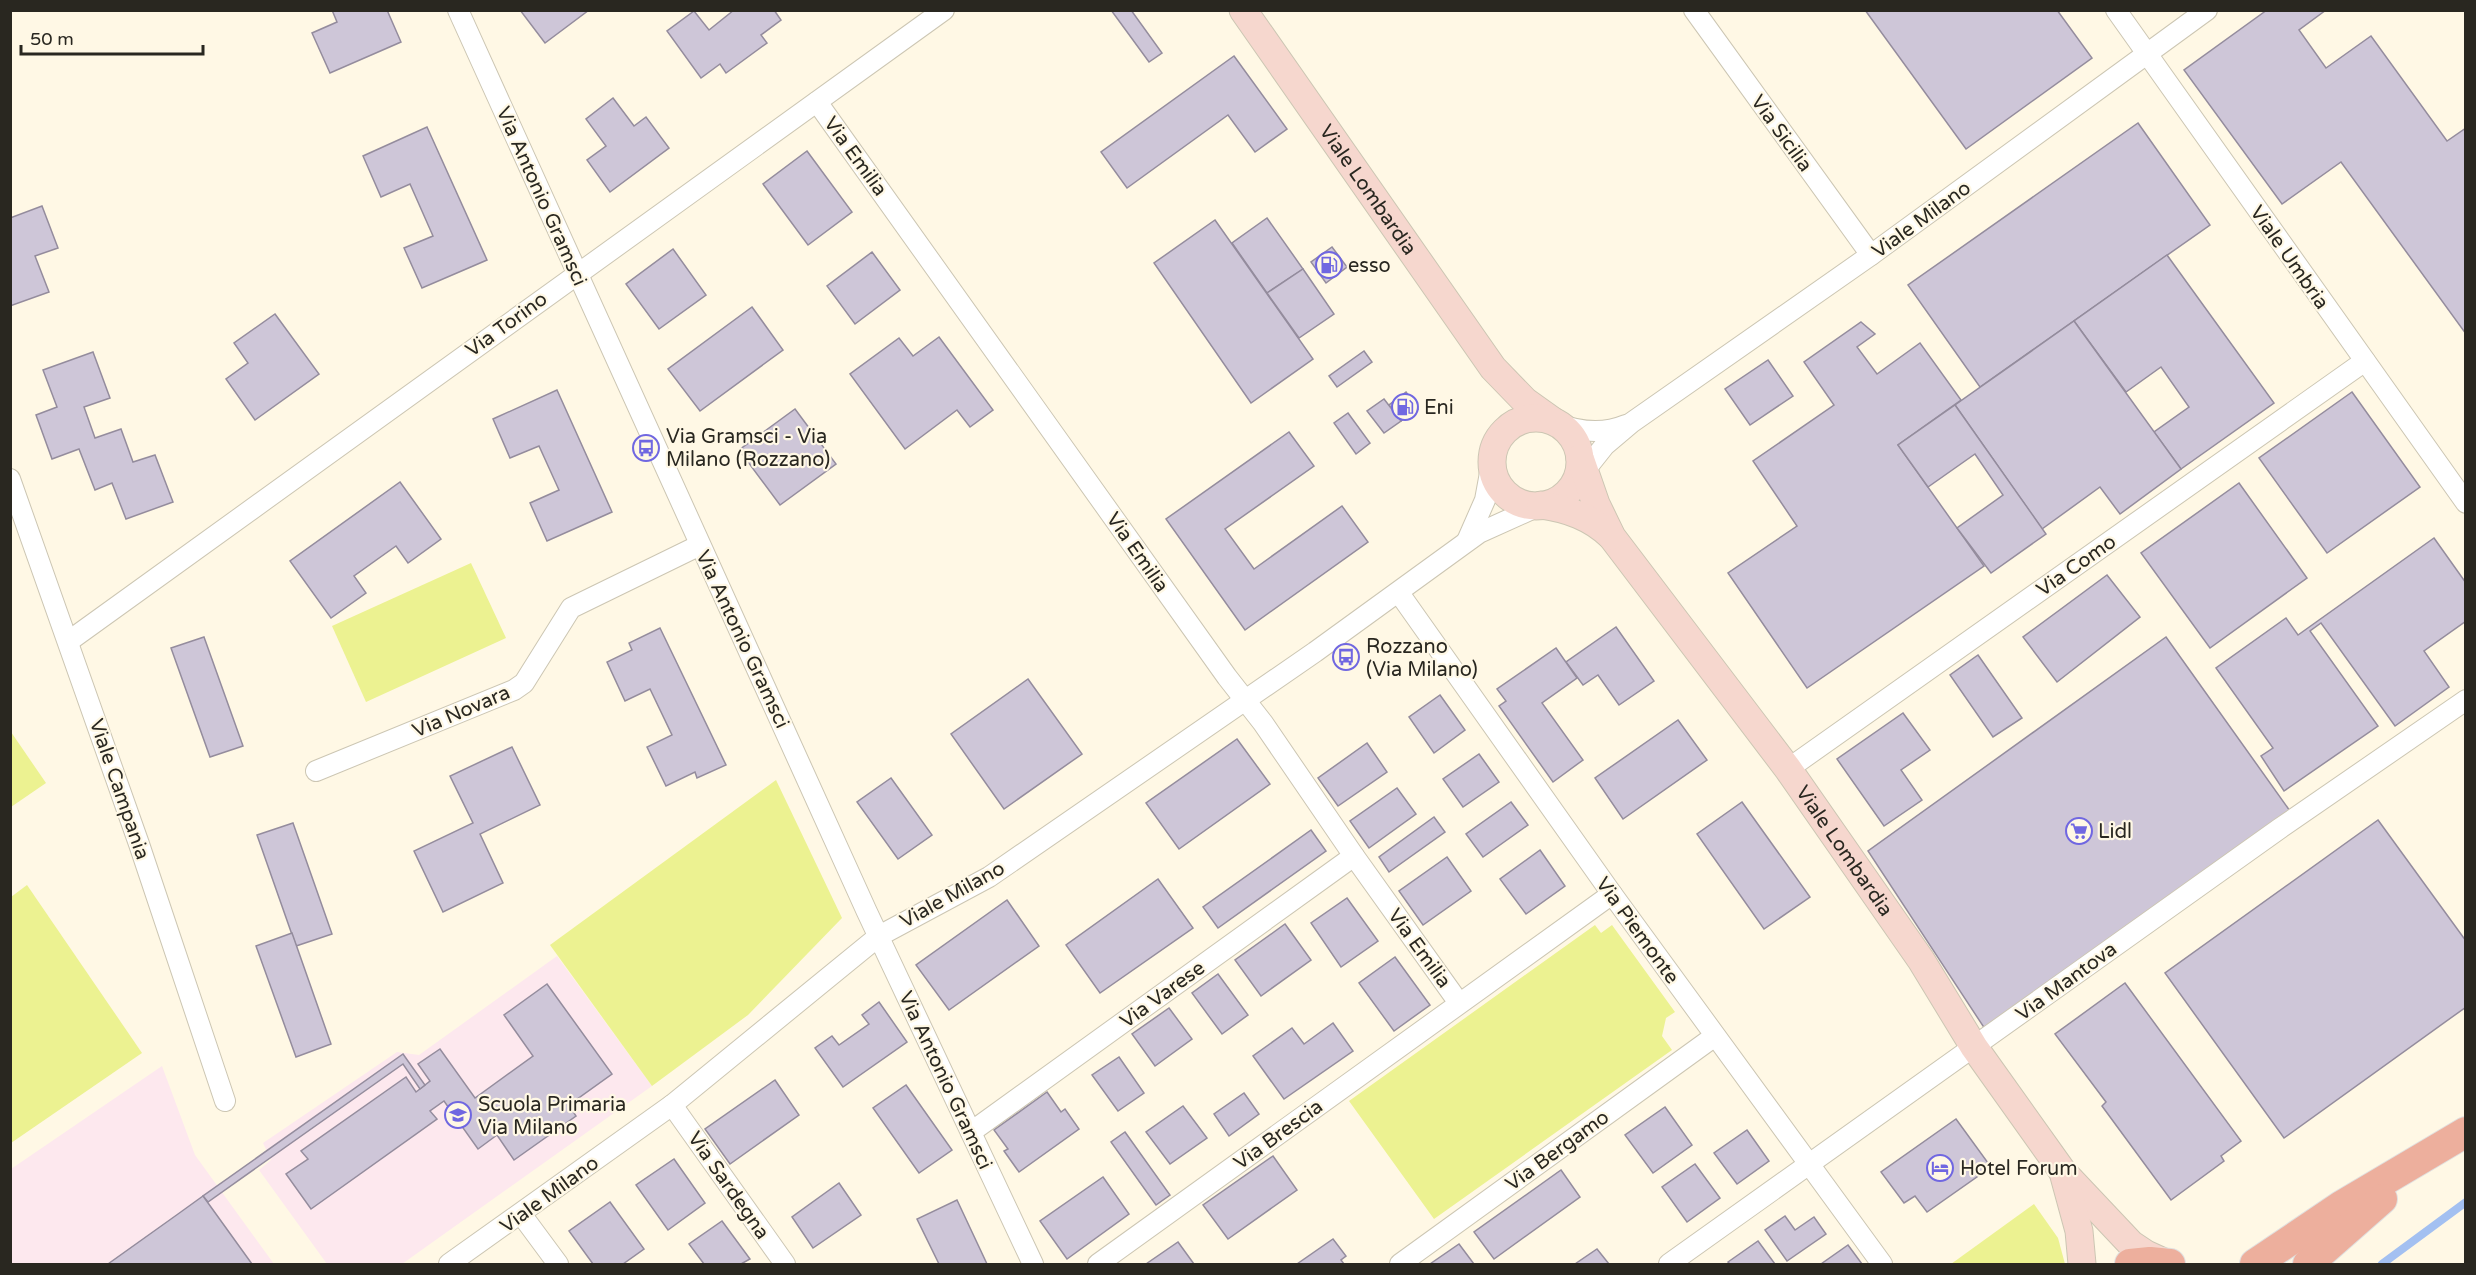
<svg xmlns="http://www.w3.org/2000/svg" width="2476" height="1275" viewBox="0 0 2476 1275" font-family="'Varela Round',sans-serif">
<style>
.education{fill:#fde8ee}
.green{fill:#ecf291}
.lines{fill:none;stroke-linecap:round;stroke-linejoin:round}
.stream{stroke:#a3c0f1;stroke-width:8}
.building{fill:#cec6d8;stroke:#948c9d;stroke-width:1.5}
.street-casing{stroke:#ccc6b3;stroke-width:22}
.secondary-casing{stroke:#ccc6b3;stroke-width:29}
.primary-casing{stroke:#e1e1e0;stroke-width:32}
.street{stroke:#fff;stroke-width:20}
.secondary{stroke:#f6d7ce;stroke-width:27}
.primary{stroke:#edaf9d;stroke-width:30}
.labels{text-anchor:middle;stroke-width:4.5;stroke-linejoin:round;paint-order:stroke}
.street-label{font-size:20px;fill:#292720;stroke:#fff8e5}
.poi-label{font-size:20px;fill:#292720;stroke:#fff8e5;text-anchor:start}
</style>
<rect width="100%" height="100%" fill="#fff8e5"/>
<g class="education">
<path d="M557 956 652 1086 402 1264H327L259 1170 271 1160 263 1143 397 1052 419 1055Z"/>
<path d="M162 1066 195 1155 274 1264H11V1169Z"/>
</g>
<g class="green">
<path d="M471 563 506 638 366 702 332 626Z"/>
<path d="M11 732 46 783 11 807H10Z"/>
<path d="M776 780 842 918 748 1015 652 1086 550 945Z"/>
<path d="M27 885 142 1053 11 1143V897Z"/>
<path d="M1595 925 1601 933 1612 925 1675 1012 1666 1018 1662 1036 1672 1050 1434 1219 1349 1101Z"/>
<path d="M2034 1204 2058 1238 2065 1264H1951Z"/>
</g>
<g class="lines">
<path class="stream" d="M2382 1264 2466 1202"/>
</g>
<g class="building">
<path d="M332 10H387L401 42 330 73 312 33 337 22Z"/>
<path d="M520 10H589L545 43Z"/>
<path d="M774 10 781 20 761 35 767 43 726 73 720 64 701 78 667 31 694 11 709 30 734 10Z"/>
<path d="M1111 10H1131L1162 53 1149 62Z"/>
<path d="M1865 10H2057L2092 58 1966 149Z"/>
<path d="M2267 10H2326L2299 30 2326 68 2371 36 2447 141 2466 128V334L2341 162 2282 204 2184 70Z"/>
<path d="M1234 56 1287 129 1255 152 1228 115 1127 188 1101 152Z"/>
<path d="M613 98 634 126 646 117 669 148 610 192 587 160 606 146 586 119Z"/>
<path d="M2138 123 2210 225 1980 387 1908 285Z"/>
<path d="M427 127 487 260 422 288 404 248 433 236 410 184 381 197 363 156Z"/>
<path d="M807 151 852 212 808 245 763 184Z"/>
<path d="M42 206 58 248 35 256 49 292 10 306V218Z"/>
<path d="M1267 218 1303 269 1267 293 1232 243Z"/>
<path d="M1215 220 1313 359 1251 403 1154 263Z"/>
<path d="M1332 247 1347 267 1326 283 1311 262Z"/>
<path d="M673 249 706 295 659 329 626 284Z"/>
<path d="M872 252 900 290 855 324 827 286Z"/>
<path d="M2167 255 2274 403 2181 469 2154 432 2189 407 2161 367 2126 392 2074 321Z"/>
<path d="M1303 269 1334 314 1299 338 1267 293Z"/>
<path d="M752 307 783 350 700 411 668 369Z"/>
<path d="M275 314 319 374 255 420 226 379 248 363 234 343Z"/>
<path d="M2074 321 2181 469 2120 514 2100 487 2042 529 1955 405Z"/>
<path d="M1861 322 1875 334 1857 347 1877 374 1920 343 1961 400 1898 445 1984 566 1807 688 1728 573 1797 526 1753 461 1834 405 1804 362Z"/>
<path d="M939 337 993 410 970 427 957 410 905 449 850 374 899 338 913 356Z"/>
<path d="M1364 351 1372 362 1337 387 1329 376Z"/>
<path d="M93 352 110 398 84 407 95 438 121 429 133 462 155 455 173 502 126 519 112 483 95 490 79 449 52 459 36 415 57 407 43 370Z"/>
<path d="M1768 360 1793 396 1750 425 1725 389Z"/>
<path d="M557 390 612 512 547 541 530 503 559 490 539 446 510 458 493 419Z"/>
<path d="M1406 392 1418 409 1401 421 1389 405Z"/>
<path d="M2352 392 2420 487 2327 553 2259 458Z"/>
<path d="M1384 399 1401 421 1384 433 1367 411Z"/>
<path d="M1955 405 2046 534 1991 573 1957 528 2003 495 1975 454 1928 487 1898 445Z"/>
<path d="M795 409 836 464 780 505 739 450Z"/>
<path d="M1348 413 1370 443 1356 454 1334 423Z"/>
<path d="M1289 432 1314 466 1225 529 1254 569 1342 506 1368 542 1245 630 1166 519Z"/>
<path d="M400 482 441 539 408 563 396 546 354 576 366 593 331 618 290 561Z"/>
<path d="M2239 483 2307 578 2210 648 2141 553Z"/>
<path d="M2434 538 2466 583V621L2424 651 2449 687 2395 726 2321 623 2310 631 2378 726 2284 791 2261 756 2273 748 2216 668 2286 618 2298 635Z"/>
<path d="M2107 575 2140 617 2057 682 2023 637Z"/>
<path d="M1616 627 1654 681 1619 705 1598 675 1583 685 1566 662Z"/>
<path d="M660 628 726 765 697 778 695 772 666 786 647 747 672 735 650 689 625 701 607 662 632 650 629 643Z"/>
<path d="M204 637 243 746 210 757 171 648Z"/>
<path d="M2166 637 2290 811 1985 1029 1868 851Z"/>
<path d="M1556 648 1577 678 1542 703 1583 760 1553 782 1499 706 1506 701 1497 689Z"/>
<path d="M1978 655 2022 718 1993 737 1950 675Z"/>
<path d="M1028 679 1082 754 1004 809 951 734Z"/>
<path d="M1440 695 1465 730 1434 753 1409 717Z"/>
<path d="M1903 713 1930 750 1901 770 1922 800 1884 826 1837 759Z"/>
<path d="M1678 720 1707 760 1623 819 1595 778Z"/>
<path d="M1237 739 1270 784 1179 849 1146 803Z"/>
<path d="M1367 743 1387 772 1338 806 1318 778Z"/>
<path d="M512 747 540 805 480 834 503 883 443 912 414 851 473 823 450 776Z"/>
<path d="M1479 754 1499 782 1463 807 1443 779Z"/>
<path d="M891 778 932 835 898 859 857 802Z"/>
<path d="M1397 788 1416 814 1369 848 1350 821Z"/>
<path d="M1511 802 1528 825 1483 857 1466 834Z"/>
<path d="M1742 802 1810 897 1764 929 1697 834Z"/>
<path d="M1434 817 1445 832 1389 872 1379 857Z"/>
<path d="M2378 820 2466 941V1007L2284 1138 2165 973Z"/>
<path d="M293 823 332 934 296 946 257 835Z"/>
<path d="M1311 830 1326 851 1218 928 1203 907Z"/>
<path d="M1540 850 1565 886 1526 914 1500 879Z"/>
<path d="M1447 857 1471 891 1423 925 1399 891Z"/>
<path d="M1158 879 1193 928 1100 993 1066 945Z"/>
<path d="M1347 898 1378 941 1341 967 1311 923Z"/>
<path d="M1007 900 1039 946 949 1010 916 965Z"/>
<path d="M1285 924 1311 960 1261 996 1235 960Z"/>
<path d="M292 933 331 1044 296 1057 256 946Z"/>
<path d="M1395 957 1430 1005 1394 1031 1359 983Z"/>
<path d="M1218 974 1248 1015 1222 1034 1192 993Z"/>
<path d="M2125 983 2241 1141 2221 1156 2224 1161 2171 1200 2102 1106 2106 1102 2055 1034Z"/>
<path d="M547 984 612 1074 569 1105 576 1116 514 1160 497 1135 478 1149 444 1101 430 1111 437 1119 311 1209 286 1174 308 1159 301 1151 406 1077 416 1092 425 1085 430 1081 418 1064 440 1049 475 1098 533 1056 504 1015Z"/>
<path d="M879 1002 907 1042 843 1087 815 1048 832 1036 839 1045 869 1024 862 1015Z"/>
<path d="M1169 1008 1192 1039 1155 1066 1132 1034Z"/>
<path d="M1333 1023 1353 1051 1284 1099 1253 1056 1292 1028 1304 1044Z"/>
<path d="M403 1054 425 1085 420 1089 403 1064 208 1202 203 1196Z"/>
<path d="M1119 1057 1144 1093 1118 1111 1092 1075Z"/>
<path d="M775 1080 799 1115 730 1164 705 1129Z"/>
<path d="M906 1085 952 1150 919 1173 873 1108Z"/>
<path d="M1047 1092 1061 1112 1065 1109 1079 1129 1019 1172 1004 1151 1008 1149 994 1130Z"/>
<path d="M1244 1093 1259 1114 1229 1136 1214 1114Z"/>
<path d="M1183 1106 1207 1138 1170 1164 1146 1132Z"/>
<path d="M1665 1107 1692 1145 1653 1173 1625 1135Z"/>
<path d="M1956 1119 1991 1167 1927 1212 1915 1196 1904 1203 1881 1172Z"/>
<path d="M1747 1130 1769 1161 1737 1184 1714 1153Z"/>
<path d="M1125 1132 1170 1195 1156 1205 1111 1142Z"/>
<path d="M1273 1156 1297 1190 1228 1239 1203 1205Z"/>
<path d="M674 1159 705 1203 668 1230 636 1185Z"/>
<path d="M1695 1164 1720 1198 1687 1222 1662 1187Z"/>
<path d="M1561 1170 1580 1197 1494 1259 1474 1232Z"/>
<path d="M1103 1177 1129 1214 1067 1259 1040 1221Z"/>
<path d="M839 1183 861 1215 813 1248 792 1217Z"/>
<path d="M203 1196 252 1264H108L178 1214Z"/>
<path d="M957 1200 987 1264H939L917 1219Z"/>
<path d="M610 1202 644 1249 623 1264H593L569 1231Z"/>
<path d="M1785 1216 1795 1230 1814 1217 1826 1234 1787 1261 1765 1230Z"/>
<path d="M722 1221 750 1259 741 1264H704L689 1244Z"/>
<path d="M1333 1239 1346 1256 1341 1260 1344 1264H1297Z"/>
<path d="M1758 1241 1775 1264H1730L1728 1262Z"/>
<path d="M1178 1242 1194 1264H1146Z"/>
<path d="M1459 1244 1474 1264H1430Z"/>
<path d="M1848 1245 1862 1264H1821Z"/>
<path d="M1597 1249 1609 1264H1575Z"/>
</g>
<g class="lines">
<defs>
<g id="street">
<path d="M458 10 867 912 1033 1264"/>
<path d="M1694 10 1871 255"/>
<path d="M2116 10 2466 503"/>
<path d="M817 102 1227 677 1263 723 1354 856 1459 1003"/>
<path d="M1556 423C1579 432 1602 435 1626 425"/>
<path d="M10 479 139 844 225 1101"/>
<path d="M1574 484 1605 445 1631 423 1871 255 2207 10"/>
<path d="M1467 541 1485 500 1492 462"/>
<path d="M1399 593 1612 894 1882 1264"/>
<path d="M69 641 944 10"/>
<path d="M1788 769 2365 361"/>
<path d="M316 771 514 690 524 683 571 608 700 545"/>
<path d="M672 1105 785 1264"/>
<path d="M971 1132 1354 856"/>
<path d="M521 1214 558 1264"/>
<path d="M449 1264 672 1105 879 936 989 877 1315 652 1479 533 1541 505"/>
<path d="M1098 1264 1612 894"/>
<path d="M1400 1264 1715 1036"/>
<path d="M1669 1264 2279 829 2466 700"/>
</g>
<g id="secondary">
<path id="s1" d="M1243 10 1493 368 1525 401 1553 421"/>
<circle cx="1536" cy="462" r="44"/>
<path id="s2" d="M1580 458 1596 504 1612 537 1788 769 1921 960 1974 1047 2063 1172 2131 1244 2146 1254 2168 1264"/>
<path d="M1541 505C1568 509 1591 517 1611 536"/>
<path d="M2064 1176 2079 1231 2082 1264"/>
</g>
<g id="primary">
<path d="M2130 1264 2150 1262 2170 1264"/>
<path d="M2255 1264 2341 1206 2466 1132"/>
<path d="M2308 1264 2382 1199"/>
</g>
</defs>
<use href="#street" class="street-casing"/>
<use href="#secondary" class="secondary-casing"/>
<use href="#primary" class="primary-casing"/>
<use href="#street" class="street"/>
<use href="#secondary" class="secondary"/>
<use href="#primary" class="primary"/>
</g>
<defs>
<symbol id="fuel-ring" viewBox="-11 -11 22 22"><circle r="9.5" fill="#fff8e5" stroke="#7067e1" stroke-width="1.5"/><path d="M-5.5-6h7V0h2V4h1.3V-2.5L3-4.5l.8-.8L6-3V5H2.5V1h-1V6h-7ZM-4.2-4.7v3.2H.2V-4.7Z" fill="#7067e1"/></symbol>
<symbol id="bus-ring" viewBox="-11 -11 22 22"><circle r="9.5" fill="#fff8e5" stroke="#7067e1" stroke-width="1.5"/><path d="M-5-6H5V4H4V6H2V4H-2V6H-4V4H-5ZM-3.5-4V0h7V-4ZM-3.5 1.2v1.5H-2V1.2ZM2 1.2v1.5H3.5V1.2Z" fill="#7067e1"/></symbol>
<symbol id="supermarket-ring" viewBox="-11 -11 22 22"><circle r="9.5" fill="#fff8e5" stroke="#7067e1" stroke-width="1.5"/><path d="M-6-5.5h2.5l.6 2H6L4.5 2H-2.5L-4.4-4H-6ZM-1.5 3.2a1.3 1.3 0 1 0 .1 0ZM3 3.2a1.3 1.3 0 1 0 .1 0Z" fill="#7067e1"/></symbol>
<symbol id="school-ring" viewBox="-11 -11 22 22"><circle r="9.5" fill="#fff8e5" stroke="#7067e1" stroke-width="1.5"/><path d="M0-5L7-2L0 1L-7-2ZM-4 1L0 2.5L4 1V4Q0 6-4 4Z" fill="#7067e1"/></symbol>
<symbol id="hotel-ring" viewBox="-11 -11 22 22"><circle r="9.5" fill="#fff8e5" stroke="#7067e1" stroke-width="1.5"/><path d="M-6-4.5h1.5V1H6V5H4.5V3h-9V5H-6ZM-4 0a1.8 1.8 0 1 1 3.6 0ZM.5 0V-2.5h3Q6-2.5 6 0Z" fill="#7067e1"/></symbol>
</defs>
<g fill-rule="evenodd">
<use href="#fuel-ring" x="1314" y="250" width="30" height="30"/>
<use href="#fuel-ring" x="1390" y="392" width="30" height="30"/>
<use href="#bus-ring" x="631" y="433" width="30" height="30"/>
<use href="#bus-ring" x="1331" y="642" width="30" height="30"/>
<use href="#supermarket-ring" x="2064" y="816" width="30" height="30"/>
<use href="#school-ring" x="443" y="1100" width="30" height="30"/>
<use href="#hotel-ring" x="1925" y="1153" width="30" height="30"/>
</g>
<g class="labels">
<g class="street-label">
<text transform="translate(1782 133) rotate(54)" y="7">Via Sicilia</text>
<text transform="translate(856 156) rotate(54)" y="7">Via Emilia</text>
<text dy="7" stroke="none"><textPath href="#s1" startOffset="219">Viale Lombardia</textPath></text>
<text transform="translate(542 196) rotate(66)" y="7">Via Antonio Gramsci</text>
<text transform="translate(1921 219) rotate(-36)" y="7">Viale Milano</text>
<text transform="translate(2290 257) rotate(55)" y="7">Viale Umbria</text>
<text transform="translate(506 324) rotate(-36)" y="7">Via Torino</text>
<text transform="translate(1138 552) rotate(55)" y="7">Via Emilia</text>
<text transform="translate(2076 565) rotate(-35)" y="7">Via Como</text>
<text transform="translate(743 639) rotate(65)" y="7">Via Antonio Gramsci</text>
<text transform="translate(461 711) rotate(-23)" y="7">Via Novara</text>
<text transform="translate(120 789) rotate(71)" y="7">Viale Campania</text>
<text dy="7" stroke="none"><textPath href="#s2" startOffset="476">Viale Lombardia</textPath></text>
<text transform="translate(952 894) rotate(-29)" y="7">Viale Milano</text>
<text transform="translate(1638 930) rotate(54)" y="7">Via Piemonte</text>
<text transform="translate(1420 948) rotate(54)" y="7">Via Emilia</text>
<text transform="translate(2066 981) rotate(-36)" y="7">Via Mantova</text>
<text transform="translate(1162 994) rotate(-36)" y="7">Via Varese</text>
<text transform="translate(946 1080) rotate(65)" y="7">Via Antonio Gramsci</text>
<text transform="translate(1278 1134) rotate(-36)" y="7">Via Brescia</text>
<text transform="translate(1557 1150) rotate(-36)" y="7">Via Bergamo</text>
<text transform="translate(729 1185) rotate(55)" y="7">Via Sardegna</text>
<text transform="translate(549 1194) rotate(-36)" y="7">Viale Milano</text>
</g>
<g class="poi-label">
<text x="1348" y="272">esso</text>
<text x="1424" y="414">Eni</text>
<text x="666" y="443">Via Gramsci - Via<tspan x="666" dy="23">Milano (Rozzano)</tspan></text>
<text x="1366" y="653">Rozzano<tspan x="1366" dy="23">(Via Milano)</tspan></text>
<text x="2098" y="838">Lidl</text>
<text x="478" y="1111">Scuola Primaria<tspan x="478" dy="23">Via Milano</tspan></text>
<text x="1960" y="1175">Hotel Forum</text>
</g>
</g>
<rect width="2476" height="1275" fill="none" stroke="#292720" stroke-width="24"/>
<path d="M21 45v9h182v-9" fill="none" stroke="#292720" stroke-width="3"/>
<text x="30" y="45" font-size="18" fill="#292720" stroke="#fff8e5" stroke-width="4.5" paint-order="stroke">50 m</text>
</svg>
